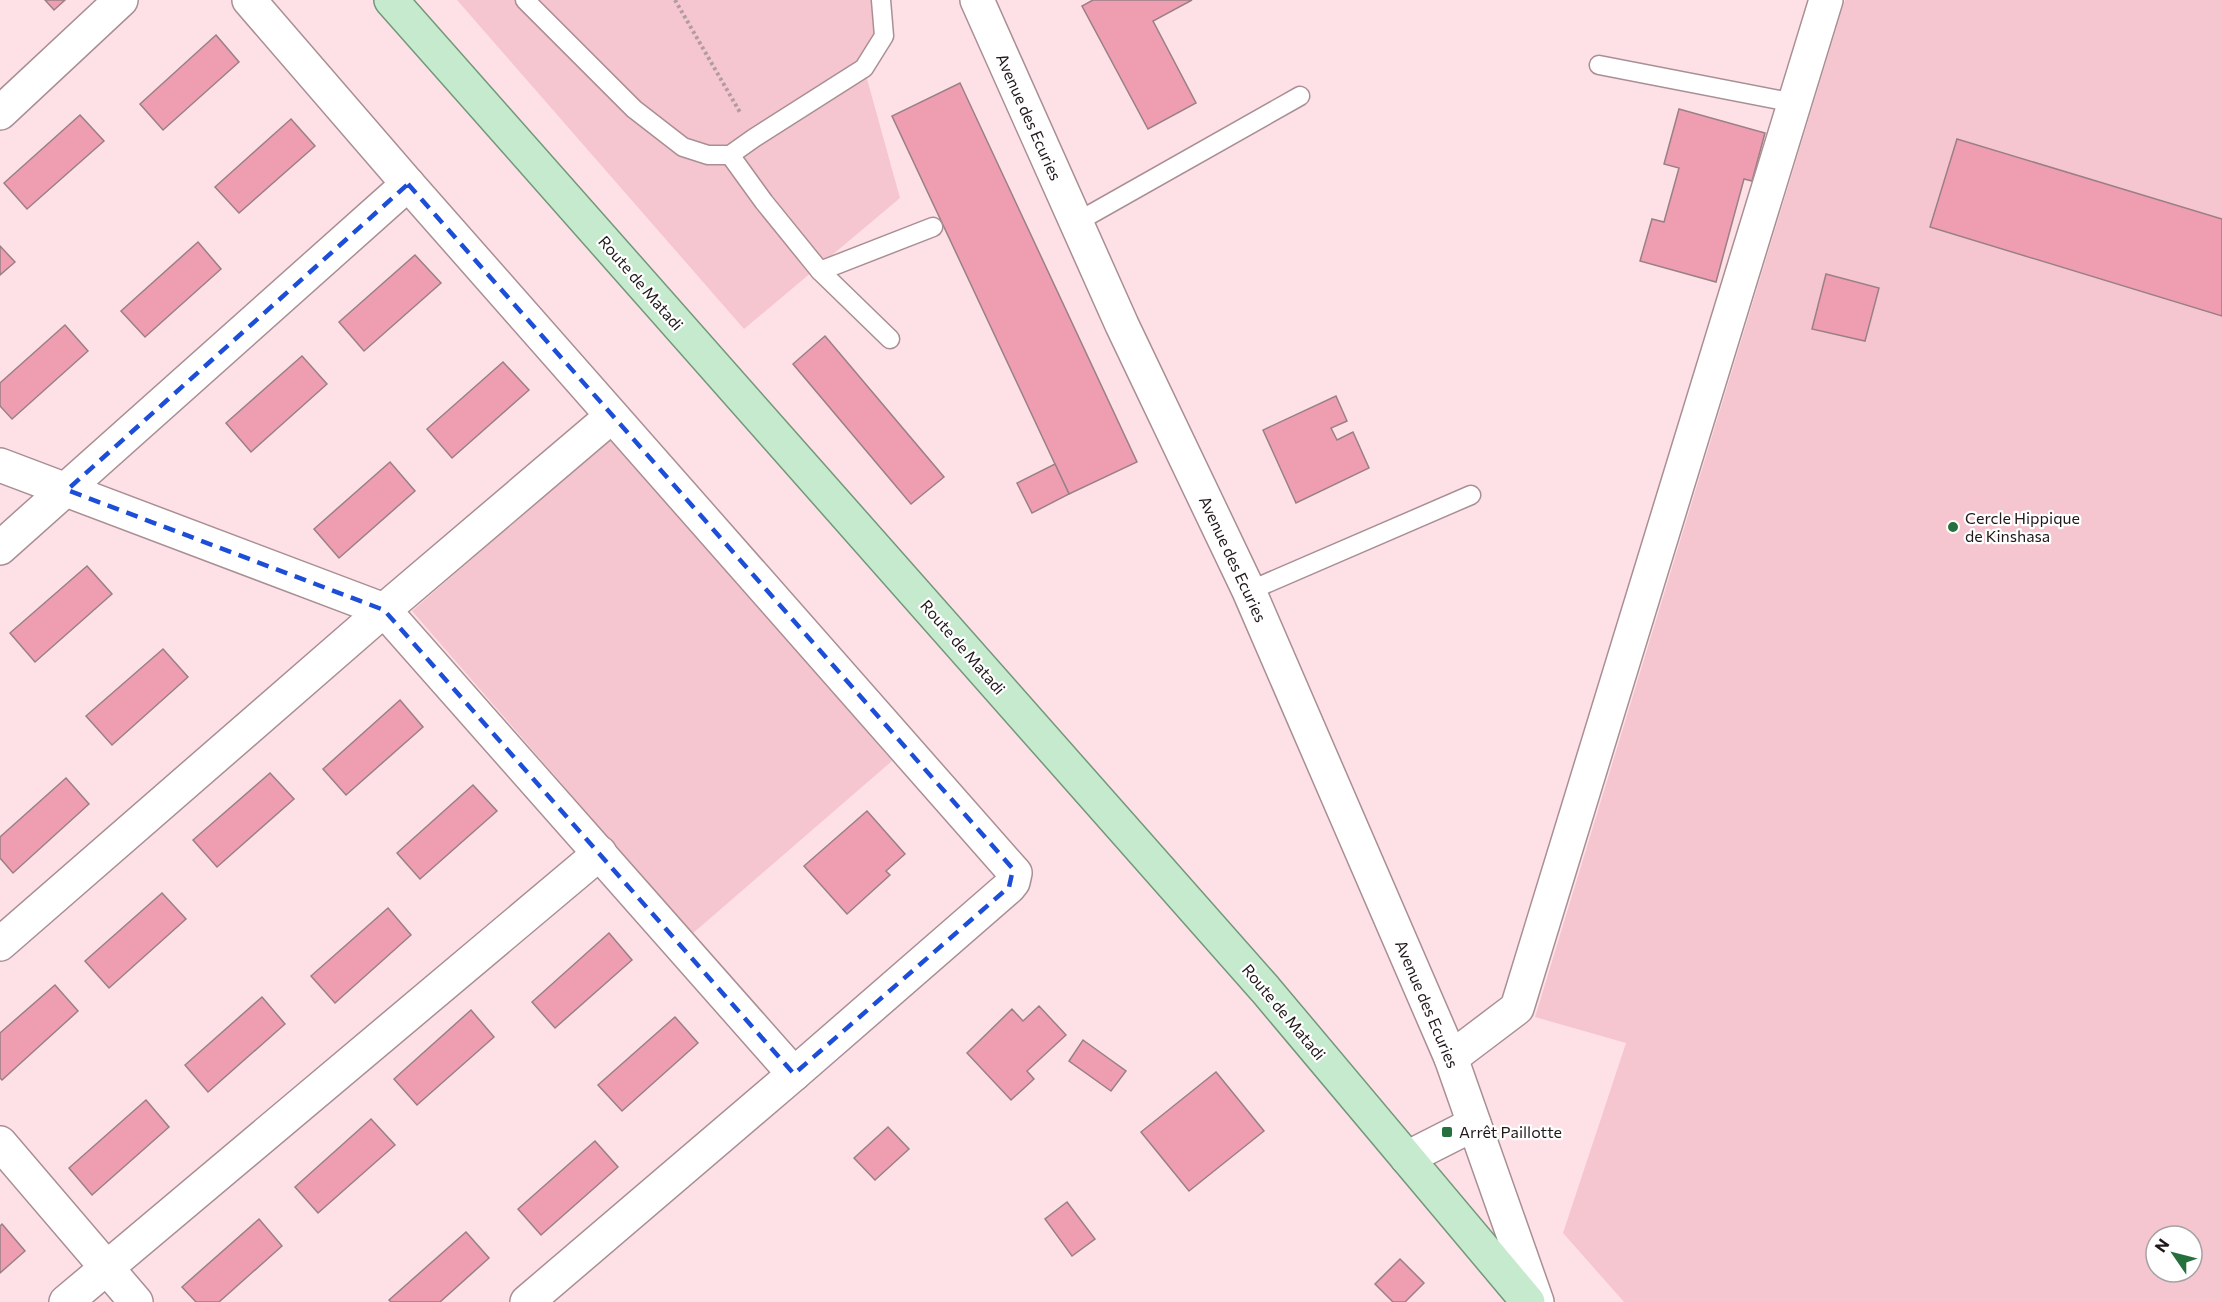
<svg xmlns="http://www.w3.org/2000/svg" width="2222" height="1302" viewBox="0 0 2222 1302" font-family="Commissioner,sans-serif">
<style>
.green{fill:#f6c6d0;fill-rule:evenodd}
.building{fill:#ef9eb1;stroke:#9a8086;stroke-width:1.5}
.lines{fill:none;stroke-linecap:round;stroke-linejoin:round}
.lane-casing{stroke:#a98f94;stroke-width:21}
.street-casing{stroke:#a98f94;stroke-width:36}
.secondary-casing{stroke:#a98f94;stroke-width:36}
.primary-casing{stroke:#739779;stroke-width:36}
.path{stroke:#b29ca1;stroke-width:4;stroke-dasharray:3 3;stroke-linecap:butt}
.lane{stroke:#fff;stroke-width:18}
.street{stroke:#fff;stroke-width:33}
.secondary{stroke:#fff;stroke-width:33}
.primary{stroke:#c5eace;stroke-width:33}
.marked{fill:none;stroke:#1d4ed8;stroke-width:4.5;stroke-dasharray:12 8;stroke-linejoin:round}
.poi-dot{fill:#26703e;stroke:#fff;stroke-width:2}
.labels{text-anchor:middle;stroke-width:4.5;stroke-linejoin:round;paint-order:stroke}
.street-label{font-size:16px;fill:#201719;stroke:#fff}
.poi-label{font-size:16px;fill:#201719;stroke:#fff;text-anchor:start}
</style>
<rect width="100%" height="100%" fill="#fee1e7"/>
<g class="green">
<path d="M457 0H881L884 36 864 68 900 198 744 329Z"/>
<path d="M1845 0H2222V1302H1624L1563 1233 1626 1043 1535 1017ZM2156 1236H2192V1272H2156Z"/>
<path d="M612 437 892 761 692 934 412 611Z"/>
</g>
<g class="building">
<path d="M45 0H65L54 10Z"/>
<path d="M1093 0H1192L1153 21 1196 103 1148 129 1082 6Z"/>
<path d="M216 35 239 62 163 130 140 104Z"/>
<path d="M960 83 1137 462 1069 494 892 116Z"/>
<path d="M1679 109 1765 133 1752 181 1744 179 1716 282 1640 261 1652 219 1664 222 1679 168 1664 164Z"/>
<path d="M80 115 104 141 27 209 4 183Z"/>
<path d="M291 119 315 146 239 213 215 187Z"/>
<path d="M1957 139 2222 219V316L1930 227Z"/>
<path d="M198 242 221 269 145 337 121 311Z"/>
<path d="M0 246 15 262 0 275Z"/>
<path d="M415 255 441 283 364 351 339 322Z"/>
<path d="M1826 274 1879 288 1865 341 1812 329Z"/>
<path d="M65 325 88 351 12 419 0 406V383Z"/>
<path d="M825 336 944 477 911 504 793 364Z"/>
<path d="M302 356 327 384 251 452 226 423Z"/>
<path d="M503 362 529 390 452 458 427 429Z"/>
<path d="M1336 396 1347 421 1331 428 1337 440 1353 432 1369 468 1296 503 1263 430Z"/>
<path d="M390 462 415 491 339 558 314 529Z"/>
<path d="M1055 464 1069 494 1032 513 1017 483Z"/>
<path d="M87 566 112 594 35 662 10 633Z"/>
<path d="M163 649 188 677 112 745 86 716Z"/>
<path d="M400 700 423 727 346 795 323 769Z"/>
<path d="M270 773 294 799 217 867 193 840Z"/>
<path d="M66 778 89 804 13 873 0 858V837Z"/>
<path d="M473 785 497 811 420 879 397 853Z"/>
<path d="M867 811 905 854 886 871 890 875 847 914 804 866Z"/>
<path d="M162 893 186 919 109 988 85 961Z"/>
<path d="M388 908 411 935 335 1003 311 976Z"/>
<path d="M609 933 632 960 555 1028 532 1002Z"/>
<path d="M55 985 78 1011 2 1080 0 1078V1033Z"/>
<path d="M262 997 285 1024 208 1092 185 1065Z"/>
<path d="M1039 1006 1066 1035 1027 1071 1034 1079 1011 1100 967 1053 1012 1009 1023 1021Z"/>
<path d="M471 1010 494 1037 417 1105 394 1079Z"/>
<path d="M675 1017 698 1043 622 1111 598 1085Z"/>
<path d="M1083 1040 1126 1071 1111 1091 1069 1061Z"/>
<path d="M1216 1072 1264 1131 1189 1191 1141 1132Z"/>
<path d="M146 1100 169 1127 92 1195 69 1168Z"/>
<path d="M371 1119 395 1145 318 1213 295 1187Z"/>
<path d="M888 1127 909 1149 875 1180 854 1158Z"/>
<path d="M595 1141 618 1167 541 1235 518 1209Z"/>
<path d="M1067 1202 1095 1239 1072 1256 1045 1219Z"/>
<path d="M259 1219 282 1246 219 1302H196L182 1287Z"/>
<path d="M2 1224 25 1251 0 1273V1226Z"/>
<path d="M466 1232 489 1258 440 1302H391L389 1300Z"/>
<path d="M1400 1259 1424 1283 1405 1302H1393L1375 1284Z"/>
</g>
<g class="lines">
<defs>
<g id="lane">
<path d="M525 0 634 109 683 147 708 155H730L754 138 864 68 884 36 881 0"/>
<path d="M1599 65 1795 103"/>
<path d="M730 155 764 202 820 271 933 227"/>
<path d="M1077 222 1300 96"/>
<path d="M820 271 890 339"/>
<path d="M1249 591 1471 495"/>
</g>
<g id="street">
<path d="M249 0 408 184 1015 873 1013 882 1009 887 794 1074 527 1302"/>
<path d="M0 113 121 0"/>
<path d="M0 465 384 610 794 1074"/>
<path d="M0 548 408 184"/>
<path d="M0 944 384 610 612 416"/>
<path d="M1451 1058 1517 1008 1826 0"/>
<path d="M0 1143 136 1302"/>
<path d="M66 1302 600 853"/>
</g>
<g id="secondary">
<path d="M977 0 1122 325 1249 591 1451 1058 1537 1302"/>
<path d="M1407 1158 1474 1124"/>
</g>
<path id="primary" d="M391 0 1265 989 1528 1302"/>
</defs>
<use href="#lane" class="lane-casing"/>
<use href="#street" class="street-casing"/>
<use href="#secondary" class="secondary-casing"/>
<use href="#primary" class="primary-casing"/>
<path class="path" d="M675 0 741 114"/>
<use href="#lane" class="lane"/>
<use href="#street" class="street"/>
<use href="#secondary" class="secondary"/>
<use href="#primary" class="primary"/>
</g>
<path class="marked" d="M408 184 1013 869 1009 887 794 1074 384 610 67 490Z"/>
<g class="poi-dot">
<circle cx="1953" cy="527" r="6"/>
<rect x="1441" y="1126" width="12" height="12" rx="3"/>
</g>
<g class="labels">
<g class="street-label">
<text transform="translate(1029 117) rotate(66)" y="6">Avenue des Ecuries</text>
<text transform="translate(641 283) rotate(49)" y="6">Route de Matadi</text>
<text transform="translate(1233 559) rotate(65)" y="6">Avenue des Ecuries</text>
<text transform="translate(963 647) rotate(49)" y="6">Route de Matadi</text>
<text transform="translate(1427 1004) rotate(67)" y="6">Avenue des Ecuries</text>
<text transform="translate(1284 1012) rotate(50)" y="6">Route de Matadi</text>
</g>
<g class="poi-label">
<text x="1965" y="524">Cercle Hippique<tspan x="1965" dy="18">de Kinshasa</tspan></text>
<text x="1459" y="1138">Arrêt Paillotte</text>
</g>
</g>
<g transform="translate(2174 1254) rotate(305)"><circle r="28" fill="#ffffff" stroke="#a6a2a3" stroke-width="1.5"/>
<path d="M0-4.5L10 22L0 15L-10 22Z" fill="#26703e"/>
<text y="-9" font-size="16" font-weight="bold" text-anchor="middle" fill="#201719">N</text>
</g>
</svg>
